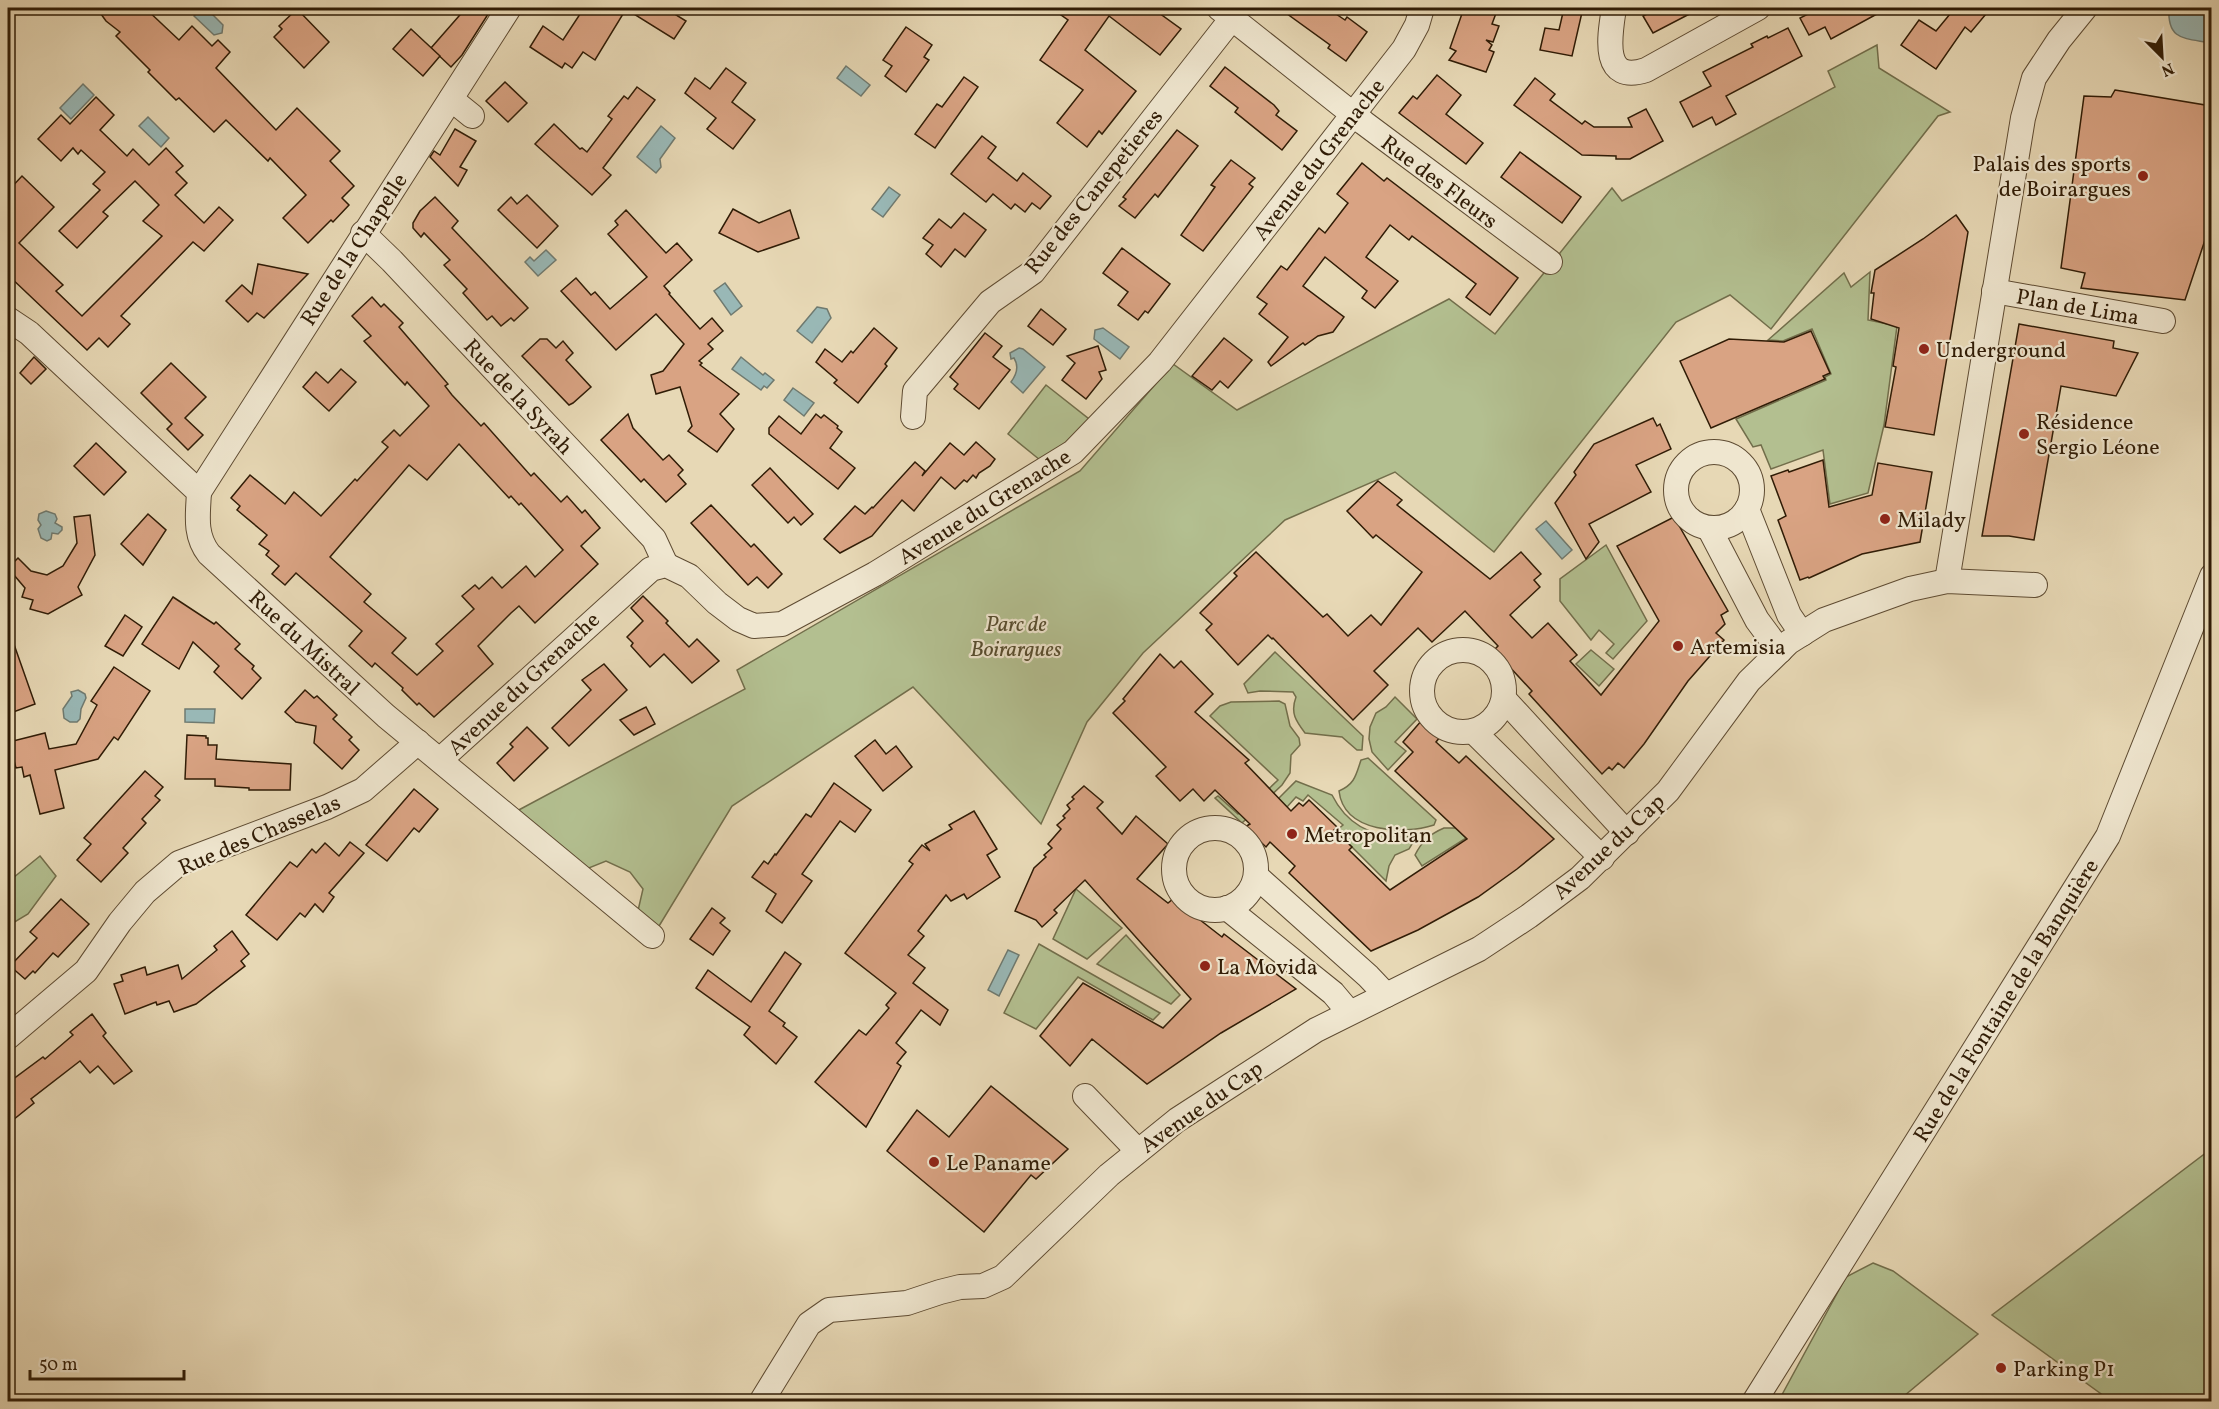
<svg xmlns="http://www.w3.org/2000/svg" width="2219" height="1409" viewBox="0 0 2219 1409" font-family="Vollkorn,serif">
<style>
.green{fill:#b3bf90;stroke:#726e4b;stroke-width:1.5}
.water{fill:#99b8b6;stroke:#6f7a70;stroke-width:1.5}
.building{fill:#d9a383;stroke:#301c06;stroke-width:1.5;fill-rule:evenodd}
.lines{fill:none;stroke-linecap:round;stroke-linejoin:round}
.street-casing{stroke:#5e4b32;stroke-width:26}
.street{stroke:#efe6cf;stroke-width:24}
.poi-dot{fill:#8f2418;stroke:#efe6cf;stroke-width:2}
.labels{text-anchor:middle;stroke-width:4.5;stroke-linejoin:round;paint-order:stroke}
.street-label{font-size:22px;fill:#301c06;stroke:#efe6cf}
.poi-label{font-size:22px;fill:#301c06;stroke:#efe6cf;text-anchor:start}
.park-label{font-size:22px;font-style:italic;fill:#574d2f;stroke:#efe6cf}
</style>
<rect width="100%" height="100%" fill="#e7d8b5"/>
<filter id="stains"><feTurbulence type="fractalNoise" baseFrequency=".00333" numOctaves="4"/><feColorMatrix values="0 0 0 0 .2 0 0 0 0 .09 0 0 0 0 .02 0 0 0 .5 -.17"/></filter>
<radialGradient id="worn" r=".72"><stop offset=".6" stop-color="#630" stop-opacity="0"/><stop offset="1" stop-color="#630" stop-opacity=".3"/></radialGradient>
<g class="green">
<path d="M1877 45 1879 68 1950 112 1938 116 1771 329 1730 295 1676 322 1494 552 1395 472 1285 520 1143 653 1087 722 1041 824 913 687 732 806 656 931 637 915 643 889 630 872 606 861 584 870 515 812 745 689 737 670 1080 471 1173 364 1237 410 1449 299 1495 334 1612 188 1622 201 1835 87 1828 71Z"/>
<path d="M1870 272 1868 320 1897 326 1884 425 1868 493 1830 504 1823 450 1771 469 1761 445 1753 447 1736 419 1826 380 1825 377 1831 374 1812 329 1783 341 1768 340 1844 273 1851 287Z"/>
<path d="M1046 385 1089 419 1066 449 1040 460 1008 434Z"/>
<path d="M1606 545 1647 621 1613 659 1606 653 1614 644 1599 630 1591 640 1560 601V579Z"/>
<path d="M1591 650 1614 669 1599 686 1576 664Z"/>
<path d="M1275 652 1363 736 1362 750H1357L1342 737 1305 733C1296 721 1290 713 1296 697L1293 692 1260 691 1248 693 1244 684Z"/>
<path d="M1395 697 1417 719 1395 742 1406 751 1388 770 1372 752 1369 739 1370 727 1376 713 1386 707Z"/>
<path d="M1279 701 1285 704 1290 726 1299 738 1300 745 1291 755 1290 773 1282 785 1242 823 1215 798 1218 796 1238 814 1252 800 1255 802 1278 780 1210 716 1220 706 1231 702Z"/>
<path d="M1368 758 1436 820 1434 825C1403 835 1344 833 1339 791 1355 784 1356 775 1361 760Z"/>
<path d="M1296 781 1332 795C1349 829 1380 840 1417 836L1409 849 1395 855 1389 866 1386 881 1336 831 1343 825 1308 795 1303 801 1296 797 1287 807H1270Z"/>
<path d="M1444 828H1459L1471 835 1422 866 1415 855C1422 841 1430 834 1444 828Z"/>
<path d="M40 856 56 876 28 914 8 926V882Z"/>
<path d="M1076 889 1122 928 1087 959 1053 939Z"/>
<path d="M1126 935 1180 995 1171 1004 1097 964Z"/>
<path d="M1039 944 1160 1013 1153 1020 1078 977 1036 1029 1004 1013Z"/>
<path d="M2211 1149V1401H2111L1992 1315Z"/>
<path d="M1873 1263 1893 1271 1978 1334 1898 1401 1778 1402 1846 1277Z"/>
</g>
<g class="water">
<path d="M202 8H206L223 25 222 33 214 35 194 16Z"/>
<path d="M2169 8H2211V43C2185 38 2167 41 2169 8Z"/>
<path d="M846 66 870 85 861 96 837 78Z"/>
<path d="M83 84 94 95 71 119 60 108Z"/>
<path d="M148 117 169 138 161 147 139 126Z"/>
<path d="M661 126 675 138 660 159 661 167 656 173 637 157Z"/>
<path d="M889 187 900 195 883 217 872 209Z"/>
<path d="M546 250 556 260 538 276 525 262 530 257 534 261Z"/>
<path d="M725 283 742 306 731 315 714 291Z"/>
<path d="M817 307 827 309 831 318 812 343 797 331Z"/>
<path d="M1103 328 1129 347 1120 359 1094 339 1095 330Z"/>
<path d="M1019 348 1023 349 1045 367 1023 393 1011 382C1017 374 1019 366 1014 358L1011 359 1010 353Z"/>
<path d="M741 357 763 375 765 373 774 380 767 388 764 386 761 390 732 369Z"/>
<path d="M793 388 814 403 804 416 784 400Z"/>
<path d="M46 511 55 514 57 519 55 523 62 527V530L58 534 52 533 51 539 47 541 41 538 38 529 41 525 38 520 39 514Z"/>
<path d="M1546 521 1572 550 1562 559 1536 529Z"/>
<path d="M78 690 85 694 86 698 81 709 80 719 77 722H70L64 718 63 709 72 696 71 692Z"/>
<path d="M185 709H215L214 723 185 722Z"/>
<path d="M1008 950 1019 955 999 996 988 990Z"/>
</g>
<g class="building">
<path d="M108 8H145L179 40 192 26 212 46 218 40 230 52 216 68 276 130 297 108 340 151 330 161 354 186 342 198 349 205 333 222 331 220 308 243 283 218 306 195 270 158 268 161 226 120 214 132 179 98 176 100 148 72 150 70 116 36 120 32 106 21 101 14Z"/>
<path d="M466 8H492L462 55 451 67 431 48Z"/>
<path d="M584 8H665L686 21 674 39 626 9 595 60 583 52 572 68 565 63 562 68 530 47 543 26 563 40Z"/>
<path d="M1051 8H1152L1181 29 1160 55 1109 16 1085 50 1136 91 1102 134 1099 131 1087 147 1057 123 1083 90 1040 60 1068 20Z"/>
<path d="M1279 8H1327L1345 20 1347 17 1367 32 1346 61 1328 48 1330 45Z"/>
<path d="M1464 8H1498L1492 24 1499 26 1493 42 1486 40 1492 45 1489 50 1494 52 1486 72 1449 60 1456 51 1450 48Z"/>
<path d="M1564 8H1583L1572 56 1540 50 1545 28 1559 30Z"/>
<path d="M1659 8H1701L1653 33 1643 16Z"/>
<path d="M1820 8H1888L1831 39 1825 27 1809 35 1800 18Z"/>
<path d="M1955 8H1991L1971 32 1965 27 1936 69 1901 45 1919 20 1936 31Z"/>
<path d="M297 9 329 42 304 68 274 37 282 29 279 26Z"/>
<path d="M906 27 932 45 924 57 929 60 906 92 885 76 892 66 883 60Z"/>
<path d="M1788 28 1802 56 1726 96 1736 114 1716 125 1712 117 1693 127 1680 102 1711 86 1703 72 1753 47 1751 44 1767 36 1768 38Z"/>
<path d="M411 29 440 56 423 76 393 49Z"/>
<path d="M1225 67 1274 105 1279 111 1276 115 1297 131 1282 150 1235 112 1238 108 1210 86Z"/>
<path d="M726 68 746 83 732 102 755 120 733 149 707 129 716 118 685 93 695 78 710 89Z"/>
<path d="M1437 75 1461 95 1446 114 1483 143 1466 164 1399 113 1413 96 1417 99Z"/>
<path d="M964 77 978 87 935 148 915 134 937 104 942 107Z"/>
<path d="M1535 78 1555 94 1550 100 1582 124 1585 121 1594 127H1632L1628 118 1646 109 1663 141 1630 159H1616V156L1582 155 1514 105Z"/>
<path d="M505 82 527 103 508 122 486 101Z"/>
<path d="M637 87 655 100 603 168 611 175 592 195 535 144 554 124 580 149 582 148 587 152 612 119 608 116 624 96 628 99Z"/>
<path d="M2115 90 2211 106V222L2185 300 2081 288 2085 273 2061 268 2084 96 2111 97Z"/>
<path d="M96 97 114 115 100 130 127 156 133 149 149 165 166 148 183 166 176 172 187 183 175 195 204 223 219 207 233 220 204 251 193 242 121 316 130 324 108 347 99 338 87 350 8 275V191L22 176 54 207 19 243 63 285 56 291 82 316 162 236 143 221 159 205 135 181 103 212 108 216 77 248 59 231 100 190 93 184 105 172 81 150 78 154 73 148 61 161 38 139 61 115 70 124Z"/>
<path d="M455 129 476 141 460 167 467 170 458 186 430 157 434 151 440 155Z"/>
<path d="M1177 130 1198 146 1158 197 1155 194 1135 218 1119 206 1126 199 1123 197Z"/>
<path d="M982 136 996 147 988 158 1017 181 1023 173 1051 196 1040 209 1032 203 1025 212 1015 204 1011 209 993 194 986 202 951 174Z"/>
<path d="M1520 152 1581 197 1562 223 1501 177Z"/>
<path d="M1231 160 1255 178 1249 184 1253 187 1203 251 1181 235 1215 187 1211 185Z"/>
<path d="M1362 163 1384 181 1387 178 1518 278 1490 315 1466 297 1476 284 1412 236 1409 240 1390 225 1366 257 1398 281 1375 308 1362 298 1367 291 1325 257 1303 286 1344 317 1333 332 1318 336 1305 345 1303 343 1271 366 1268 362 1288 337 1259 314 1267 304 1257 297 1281 266 1287 270 1319 228 1325 233 1348 203 1337 194Z"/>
<path d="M527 195 558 226 537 248 498 210 511 197 517 204Z"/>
<path d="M435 197 458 221 452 228 528 308 514 321 511 318 501 326 492 316 487 320 463 293 467 289 444 265 450 260 424 233 421 237 413 228V223L420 211Z"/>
<path d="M733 209 759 223 790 210 799 238 758 252 719 233Z"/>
<path d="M626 210 666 253 677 243 692 260 664 286 670 293 669 294 700 329 712 318 723 331 708 344 713 349 699 361 702 363 700 365 739 394 720 414 734 429 717 452 688 431 692 426 680 387 656 394 651 375 663 371 684 344 656 314 616 350 561 291 576 278 591 295 595 292 610 309 647 277 608 234 618 225 615 221Z"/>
<path d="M964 213 986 230 965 257 955 249 941 267 926 254 933 245 923 238 939 219 951 228Z"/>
<path d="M1956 215 1968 232 1934 435 1885 427 1896 367 1893 366 1899 328 1871 319 1874 293H1871L1875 270 1923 239Z"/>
<path d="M1122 248 1170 284 1148 313 1145 311 1138 320 1118 305 1128 292 1103 273Z"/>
<path d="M258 264 308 274 264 318 257 313 248 322 226 301 242 285 252 294Z"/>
<path d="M372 297 381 307 384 304 403 323 399 327 448 384 445 386 452 395 481 426 484 423 531 476 534 473 561 502 567 496 582 513 585 510 600 528 581 546 598 564 535 623 519 606 511 613 478 646 493 664 434 717 419 703 417 705 402 690 403 688 375 663 372 667 349 646 362 631 296 573 285 585 272 574 279 566 266 555 269 551 259 544 267 535 237 510 240 506 231 498 250 475 285 504 294 492 321 516 355 479 357 481 388 447 382 442 394 430 400 436 429 406 407 382 405 385 364 341 371 336 352 316ZM459 444 509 498 511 496 519 505 521 503 563 550 535 577 526 566 502 588 492 577 479 589 475 585 462 596 474 609 436 644 443 651 417 675 392 653 406 638 364 602 371 594 330 557 409 465 427 480Z"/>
<path d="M1041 309 1066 329 1053 345 1028 326Z"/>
<path d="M2019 324 2114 341 2113 348 2138 353 2116 396 2061 386 2034 540 2009 536H1982Z"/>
<path d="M874 328 897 348 885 364 887 366 858 403 834 383 837 380 816 362 825 349 842 362 851 351 853 353Z"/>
<path d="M1811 331 1830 373 1823 376 1825 379 1711 428 1680 361 1729 339 1784 342Z"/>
<path d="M985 333 1002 346 993 357 1010 370 979 409 954 389 958 384 950 377Z"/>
<path d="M1224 338 1252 360 1228 388 1220 381 1212 390 1192 376Z"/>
<path d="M540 339H547L556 348 563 341 573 353 566 360 591 387 573 403 569 405 522 356Z"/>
<path d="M1098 346 1106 370 1099 372 1102 379 1086 399 1062 380 1075 363 1067 356Z"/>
<path d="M34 357 46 369 31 384 20 373Z"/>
<path d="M171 363 206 397 185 418 203 435 188 450 167 429 172 424 141 393Z"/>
<path d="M341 369 356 382 329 411 303 387 316 372 328 383Z"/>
<path d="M628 414 633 428 663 460 669 455 683 470 678 475 686 484 666 502 644 479 641 482 601 440Z"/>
<path d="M816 414 821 418 824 415 838 426 837 428 842 432 830 448 855 468 838 489 769 434V428L779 416 801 434Z"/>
<path d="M1653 418 1657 426 1660 424 1671 449 1636 465 1651 492 1589 524 1599 542 1586 559 1555 503 1576 475 1574 472 1594 444Z"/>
<path d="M976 442 995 459 990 466 979 473 976 478 973 475 967 482 964 480 955 489 941 477 914 511 902 500 872 536 840 553 824 539 855 506 865 514 872 507 873 508 915 462 925 471 922 476 950 443 964 455Z"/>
<path d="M96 443 126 472 104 495 74 466Z"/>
<path d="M1823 460 1829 507 1872 495 1878 463 1932 472 1920 542 1862 554 1809 578 1808 577 1800 580 1778 520 1786 516 1771 476 1788 470 1789 472Z"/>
<path d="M770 468 813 514 801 525 794 517 788 523 752 485Z"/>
<path d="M1378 481 1402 500 1397 505 1490 579 1521 552 1541 574 1534 580 1540 587 1510 615 1532 638 1548 623 1577 655 1570 661 1601 695 1659 621 1617 546 1674 517 1728 611 1721 615 1725 624 1716 633 1724 640 1688 681 1644 744 1624 768 1618 763 1612 770 1609 767 1602 774 1529 694 1532 691 1494 650 1498 646 1465 611 1432 642 1418 628 1374 671 1388 685 1353 720 1273 638 1272 639 1268 635 1238 665 1206 630 1212 624 1200 613 1237 576 1234 573 1256 552 1323 617 1327 614 1348 636 1371 615 1381 625 1422 572 1376 535 1373 538 1347 511Z"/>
<path d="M711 505 751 547 754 544 782 574 768 588 757 577 748 585 691 523Z"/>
<path d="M148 514 166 530 143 565 121 544Z"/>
<path d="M90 515 95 555 78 587 82 595 48 614 30 609 33 600 22 597 25 588 8 568 18 558 31 571 47 575 63 566 77 543 74 517Z"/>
<path d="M643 596 668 621 666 623 689 647 697 639 719 661 692 683 664 654 650 667 631 646 633 643 627 637 643 621 631 608Z"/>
<path d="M173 597 214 624 216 622 240 644 235 649 254 666 252 669 261 678 242 699 214 672 219 666 193 642 179 669 142 644Z"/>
<path d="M125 615 142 627 123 656 105 646Z"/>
<path d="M8 633H10L35 704 8 714Z"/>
<path d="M1160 654 1174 668 1181 661 1213 694 1195 712 1249 760 1245 763 1291 811 1299 803 1303 806 1309 800 1337 827 1334 830 1352 847 1349 850 1390 890 1467 839 1395 771 1413 752 1403 742 1422 720 1440 737 1436 742 1459 763 1466 756 1554 839 1517 869 1478 897 1418 930 1371 951 1289 873 1295 866 1270 842 1266 847 1245 827 1250 824 1215 790 1204 801 1193 789 1180 801 1156 776 1166 767 1113 713 1125 701 1123 699Z"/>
<path d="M604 664 627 690 569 746 552 728 591 690 582 680Z"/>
<path d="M114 667 150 691 118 740 114 737 98 759 55 770 64 808 40 814 30 775 24 777 22 767 16 768 9 742 45 733 49 749 76 744 97 705 91 701Z"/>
<path d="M305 690 314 698 317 696 337 715 333 719 352 737 349 740 359 750 342 769 314 743 316 726 296 722 285 712Z"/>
<path d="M646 707 655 724 634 735 620 720Z"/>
<path d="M527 727 548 748 514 781 497 763 513 747 510 744Z"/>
<path d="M187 735 206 736V738H208V745H217L216 759 291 764 290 790H249V788L215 786V779H185Z"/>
<path d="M875 740 886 754 896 746 912 767 883 791 855 756Z"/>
<path d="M145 771 163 787 155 796 160 800 142 819 146 823 123 848 128 853 101 882 77 860 91 844 84 838Z"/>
<path d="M834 783 871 810 855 832 840 821 802 874 812 881 782 923 766 911 776 894 752 877 764 861 768 864 775 854 776 855 806 814 811 817Z"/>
<path d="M1084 786 1103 802 1097 808 1122 834 1136 816 1168 844 1137 879 1168 903 1173 899 1222 937 1224 934 1296 989 1221 1033 1147 1084 1092 1039 1070 1066 1040 1036 1083 983 1163 1028 1191 999 1085 880 1054 910 1057 913 1042 927 1036 920 1015 911 1034 868 1046 857 1044 855 1052 848 1048 844 1061 829 1057 825 1065 818 1063 816 1070 809 1067 805 1074 799 1072 797Z"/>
<path d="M414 789 438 809 419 832 414 828 387 861 366 845Z"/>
<path d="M974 811 997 849 987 855 1000 877 967 899 964 894 951 901 946 895 918 931 924 936 908 955 925 968 913 983 948 1010 940 1025 921 1010 896 1043 906 1052 897 1063 901 1066 866 1127 815 1082 859 1030 866 1035 889 1008 886 1005 896 993 845 953 913 864 909 861 922 845 930 851 925 844 952 829 949 825Z"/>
<path d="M350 842 364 853 329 893 334 897 323 912 315 904 305 917 300 913 277 940 246 915 290 862 297 867 312 849 316 853 325 843 339 856Z"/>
<path d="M61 899 89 924 58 957 53 953 35 973 33 971 25 979 10 966 37 938 30 932Z"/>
<path d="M712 908 725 918 720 923 730 931 713 955 690 939Z"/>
<path d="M232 931 249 954 241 961 245 966 196 1004 174 1012 169 1001 157 1005 156 1002 125 1014 114 984 123 981 121 975 145 967 147 975 178 965 182 979 217 950 214 946Z"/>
<path d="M785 952 801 964 769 1011 785 1023 783 1026 797 1037 776 1064 744 1035 750 1027 696 988 708 970 751 1002Z"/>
<path d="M92 1014 106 1033 103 1036 132 1071 114 1084 98 1066 90 1073 80 1061 31 1099 34 1103 8 1124V1083L43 1057 45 1059 73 1035 70 1032Z"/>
<path d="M991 1086 1068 1149 1036 1179 1031 1175 984 1232 887 1151 917 1110 949 1137Z"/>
</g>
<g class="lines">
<defs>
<g id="street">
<path d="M1219 8 1364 123 1550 262"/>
<path d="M1614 8C1610 34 1600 85 1646 70L1758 8"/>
<path d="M451 99 472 116"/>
<path d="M363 233 392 261 654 539 666 565"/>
<path d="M1994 291 2163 321"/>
<path d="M8 319 29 333 199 492C198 514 194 535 209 554L386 716 652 936"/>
<path d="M913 417 915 391 990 302 1033 272 1233 17"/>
<circle cx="1714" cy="490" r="38"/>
<path d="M199 492 509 8"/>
<path d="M1747 509 1789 615 1802 634"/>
<path d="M1709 528 1757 620 1780 651"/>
<path d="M1947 581 2023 118 2034 78 2059 40 2085 8"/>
<circle cx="1463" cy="691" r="41"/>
<path d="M1504 699 1627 833"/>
<path d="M1473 731 1602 858"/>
<path d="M440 760 651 569 666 565 689 576 717 603 738 619 754 626 782 624 875 574 1073 452 1160 362 1404 49 1417 25 1422 8"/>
<circle cx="1215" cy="869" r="41"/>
<path d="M1256 876 1368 976 1386 995"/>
<path d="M1227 908 1333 993 1349 1012"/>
<path d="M8 1037 86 971 120 922 145 892 179 863 327 807 363 790 418 742"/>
<path d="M1085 1096 1137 1150"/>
<path d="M761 1402 809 1324 829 1310 907 1303 940 1292 960 1287 983 1286 1003 1277 1109 1175 1177 1120 1316 1030 1479 949 1529 916 1580 878 1668 791 1749 681 1789 642 1824 620 1910 589 1947 581 2035 585"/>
<path d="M1754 1402 2108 836 2212 576"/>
</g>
</defs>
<use href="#street" class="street-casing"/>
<use href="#street" class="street"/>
</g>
<g class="poi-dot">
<circle cx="2143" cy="176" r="6"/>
<circle cx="1924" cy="349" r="6"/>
<circle cx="2024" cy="434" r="6"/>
<circle cx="1885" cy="519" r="6"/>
<circle cx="1678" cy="646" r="6"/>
<circle cx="1292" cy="834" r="6"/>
<circle cx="1205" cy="966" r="6"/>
<circle cx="934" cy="1162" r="6"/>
<circle cx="2001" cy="1368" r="6"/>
</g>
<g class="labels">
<g class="street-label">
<text transform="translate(1318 159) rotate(-52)" y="8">Avenue du Grenache</text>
<text transform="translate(1440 181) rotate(37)" y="8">Rue des Fleurs</text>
<text transform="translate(1093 191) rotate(-51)" y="8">Rue des Canepetieres</text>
<text transform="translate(353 249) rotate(-57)" y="8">Rue de la Chapelle</text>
<text transform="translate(2078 306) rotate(10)" y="8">Plan de Lima</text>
<text transform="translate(519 396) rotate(47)" y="8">Rue de la Syrah</text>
<text transform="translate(984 506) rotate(-32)" y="8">Avenue du Grenache</text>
<text transform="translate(305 642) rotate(43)" y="8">Rue du Mistral</text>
<text transform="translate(523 683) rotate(-43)" y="8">Avenue du Grenache</text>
<text transform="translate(259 834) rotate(-23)" y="8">Rue des Chasselas</text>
<text transform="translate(1608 846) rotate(-43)" y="8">Avenue du Cap</text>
<text transform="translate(2005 1000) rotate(-58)" y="8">Rue de la Fontaine de la Banquière</text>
<text transform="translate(1201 1106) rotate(-35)" y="8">Avenue du Cap</text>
</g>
<g class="poi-label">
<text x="2131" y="171" text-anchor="end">Palais des sports<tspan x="2131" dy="25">de Boirargues</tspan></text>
<text x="1936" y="357">Underground</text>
<text x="2036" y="429">Résidence<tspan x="2036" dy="25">Sergio Léone</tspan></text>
<text x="1897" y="527">Milady</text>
<text x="1690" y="654">Artemisia</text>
<text x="1304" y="842">Metropolitan</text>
<text x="1217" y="974">La Movida</text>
<text x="946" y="1170">Le Paname</text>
<text x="2013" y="1376">Parking P1</text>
</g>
<g class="park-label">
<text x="1016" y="631">Parc de<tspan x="1016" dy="25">Boirargues</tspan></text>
</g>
</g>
<rect width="2219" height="1409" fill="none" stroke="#e7d8b5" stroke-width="30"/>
<rect x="9" y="9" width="2201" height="1391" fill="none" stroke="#301c06" stroke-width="3"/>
<rect x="15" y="15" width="2189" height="1379" fill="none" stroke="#301c06" stroke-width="1.5"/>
<g transform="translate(2162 57) rotate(156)" stroke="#efe6cf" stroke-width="4.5" paint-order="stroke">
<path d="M0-4.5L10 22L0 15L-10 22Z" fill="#301c06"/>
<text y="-9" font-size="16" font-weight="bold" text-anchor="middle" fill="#301c06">N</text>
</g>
<path d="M30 1370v9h154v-9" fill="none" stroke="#301c06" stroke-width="3"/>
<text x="39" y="1370" font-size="18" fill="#301c06" stroke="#efe6cf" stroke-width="4.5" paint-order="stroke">50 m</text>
<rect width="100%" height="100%" filter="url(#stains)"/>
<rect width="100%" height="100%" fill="url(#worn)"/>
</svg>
